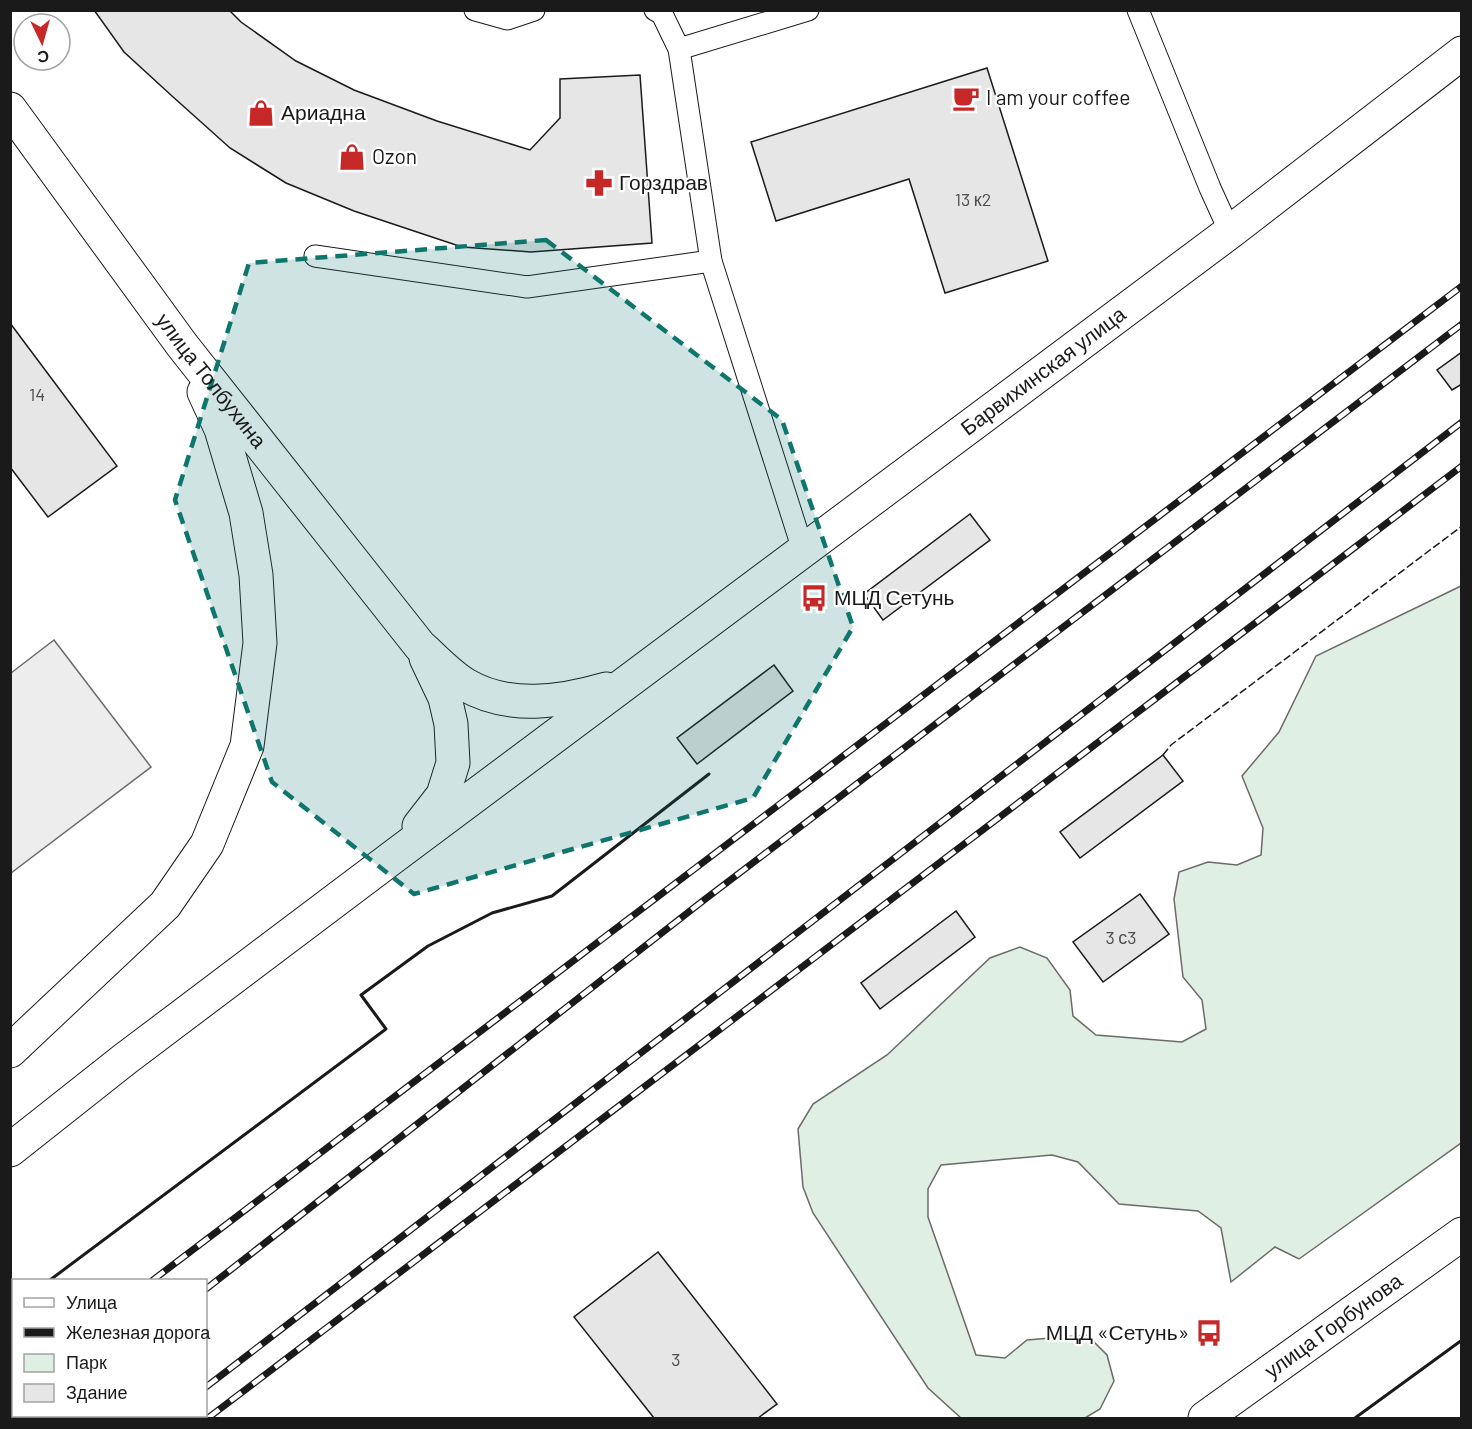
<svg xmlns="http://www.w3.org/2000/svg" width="1472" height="1429" viewBox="0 0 1472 1429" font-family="Barlow,sans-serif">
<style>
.green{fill:#e0efe3;stroke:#6a6a6a;stroke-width:1.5}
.parking{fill:#ededed;stroke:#6a6a6a;stroke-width:1.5}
.building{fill:#e6e6e6;stroke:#1a1a1a;stroke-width:1.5}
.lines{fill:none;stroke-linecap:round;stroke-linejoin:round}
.lane-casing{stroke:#1a1a1a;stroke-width:23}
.secondary-casing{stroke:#1a1a1a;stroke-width:35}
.lane{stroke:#fff;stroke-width:21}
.secondary{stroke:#fff;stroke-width:33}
.rail-casing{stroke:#1a1a1a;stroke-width:7}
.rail{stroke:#fff;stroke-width:4.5;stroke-dasharray:14;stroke-linecap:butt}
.fence{stroke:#1a1a1a;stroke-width:1.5;stroke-dasharray:8 3;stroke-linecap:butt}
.wall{stroke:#1a1a1a;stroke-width:3}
.marked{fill:#0f766e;fill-opacity:0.2;stroke:#0f766e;stroke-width:4.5;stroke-dasharray:12 8;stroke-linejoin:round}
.labels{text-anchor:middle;stroke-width:4.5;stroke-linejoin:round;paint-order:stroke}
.number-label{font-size:18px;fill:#4d4d4d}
.poi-label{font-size:21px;fill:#1a1a1a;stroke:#fff;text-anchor:start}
.street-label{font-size:21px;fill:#1a1a1a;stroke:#fff}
</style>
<rect width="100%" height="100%" fill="#fff"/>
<path class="green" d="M1461 586V1143L1299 1259 1275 1247 1231 1282 1221 1228 1198 1211 1119 1204 1078 1162 1052 1155 941 1165 928 1189V1217L976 1355 1005 1358 1027 1340 1087 1335 1107 1355 1114 1381 1100 1409 1085 1418H961L928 1388 813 1213 803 1187 798 1129 813 1104 887 1055 990 958 1020 947 1047 958 1070 990 1073 1016 1096 1035 1182 1042 1206 1029 1202 1000 1183 977 1174 899 1179 872 1208 862 1237 865 1261 855 1263 828 1242 776 1279 732 1316 656Z"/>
<path class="parking" d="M54 640 151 767 11 873V673Z"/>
<g class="building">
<path d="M94 10H229L241 22 296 61 354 90 437 121 530 150 560 118V79L640 75 652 243 531 252 462 247 354 211 286 183 230 148 172 96 124 52Z"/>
<path d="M987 68 1048 261 945 293 909 179 776 221 751 142Z"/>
<path d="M10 323 117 466 48 517 10 467Z"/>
<path d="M1462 352V384L1452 390 1437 370Z"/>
<path d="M970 514 990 540 883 620 864 594Z"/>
<path d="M774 665 793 691 697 764 677 738Z"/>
<path d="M1163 755 1183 781 1080 858 1060 832Z"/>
<path d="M1140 894 1169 934 1103 982 1073 942Z"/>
<path d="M956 911 975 937 880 1009 861 983Z"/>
<path d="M658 1252 777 1404 758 1418H654L574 1317Z"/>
</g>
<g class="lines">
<defs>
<g id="lane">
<path d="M475 10 507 19 534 10"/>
<path d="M655 10 662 14 679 49 711 261 803 550"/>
<path d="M1138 10 1210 188 1230 232"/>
<path d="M679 49 808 10"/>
<path d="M315 256 527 287 711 261"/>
</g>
<g id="secondary">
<path id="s1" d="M10 109 182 345 420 646C435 659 449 675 466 685 509 710 561 702 606 689"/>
<path d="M419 826 443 795 453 763 451 724 445 698 426 658"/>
<path d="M10 1051 165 905 207 844 247 746 260 643 256 575 246 513 221 429 204 392"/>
<path id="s2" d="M10 1150 125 1059 401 851 1230 232 1462 53"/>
<path id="s3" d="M1205 1418 1462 1234"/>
</g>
</defs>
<use href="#lane" class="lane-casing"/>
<use href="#secondary" class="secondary-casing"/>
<use href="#lane" class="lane"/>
<use href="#secondary" class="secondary"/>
<defs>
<g id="rail">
<path d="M153 1280 1462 286"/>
<path d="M206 1289 704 900 1462 324"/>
<path d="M206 1387 1462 422"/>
<path d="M10 1388 14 1386"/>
<path d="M36 1418 40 1416"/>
<path d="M163 1418 167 1416"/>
<path d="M208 1418 1462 466"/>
</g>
</defs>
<use href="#rail" class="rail-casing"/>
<use href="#rail" class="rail"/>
<path class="fence" d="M1163 755 1171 745 1462 526"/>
<g class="wall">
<path d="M50 1280 386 1029 361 995 428 946 492 913 552 896 709 774"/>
<path d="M10 1310 14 1307"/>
<path d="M1355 1418 1462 1340"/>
</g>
</g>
<path class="marked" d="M546 240 782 420 853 627 753 798 414 894 272 782 175 500 249 263Z"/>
<defs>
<symbol id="cafe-bare" viewBox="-9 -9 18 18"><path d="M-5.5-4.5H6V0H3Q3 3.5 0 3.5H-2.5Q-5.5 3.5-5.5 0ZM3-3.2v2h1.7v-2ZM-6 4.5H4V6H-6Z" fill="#c62828" stroke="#fff" stroke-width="2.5" paint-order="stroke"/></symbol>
<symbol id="shop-bare" viewBox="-9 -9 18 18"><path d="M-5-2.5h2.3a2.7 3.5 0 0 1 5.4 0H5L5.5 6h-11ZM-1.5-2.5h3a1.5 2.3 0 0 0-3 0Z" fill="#c62828" stroke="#fff" stroke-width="2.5" paint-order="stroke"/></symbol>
<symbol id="pharmacy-bare" viewBox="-9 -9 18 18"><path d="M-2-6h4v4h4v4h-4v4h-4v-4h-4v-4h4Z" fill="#c62828" stroke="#fff" stroke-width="2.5" paint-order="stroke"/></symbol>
<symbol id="bus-bare" viewBox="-9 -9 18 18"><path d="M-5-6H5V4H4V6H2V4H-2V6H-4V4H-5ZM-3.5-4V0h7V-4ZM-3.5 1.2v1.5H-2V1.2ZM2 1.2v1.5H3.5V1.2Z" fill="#c62828" stroke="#fff" stroke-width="2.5" paint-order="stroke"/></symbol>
</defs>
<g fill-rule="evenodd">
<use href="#cafe-bare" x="947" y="79" width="38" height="38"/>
<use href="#shop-bare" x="242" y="94" width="38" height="38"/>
<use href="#shop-bare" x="333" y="138" width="38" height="38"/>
<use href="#pharmacy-bare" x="580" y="164" width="38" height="38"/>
<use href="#bus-bare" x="795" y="579" width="38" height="38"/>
<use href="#bus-bare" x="1190" y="1314" width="38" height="38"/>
</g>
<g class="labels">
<g class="number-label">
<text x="973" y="206">13 к2</text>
<text x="37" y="401">14</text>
<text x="1121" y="944">3 с3</text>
<text x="676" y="1366">3</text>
</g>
<g class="poi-label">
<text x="986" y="105">I am your coffee</text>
<text x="281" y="120">Ариадна</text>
<text x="372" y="164">Ozon</text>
<text x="619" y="190">Горздрав</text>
<text x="834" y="605">МЦД Сетунь</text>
<text x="1189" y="1340" text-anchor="end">МЦД «Сетунь»</text>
</g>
<g class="street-label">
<text dy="7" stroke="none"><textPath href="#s2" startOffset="1294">Барвихинская улица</textPath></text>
<text dy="7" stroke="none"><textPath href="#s1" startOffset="338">улица Толбухина</textPath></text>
<text dy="7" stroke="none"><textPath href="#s3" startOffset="158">улица Горбунова</textPath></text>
</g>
</g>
<rect width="1472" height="1429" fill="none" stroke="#1a1a1a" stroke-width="24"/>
<rect x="12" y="1279" width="195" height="138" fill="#ffffff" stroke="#a3a3a3" stroke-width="1.5"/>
<rect x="24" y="1298" width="30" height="9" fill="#ffffff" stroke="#a3a3a3" stroke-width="1.5"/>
<text x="66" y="1309" font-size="18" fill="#1a1a1a">Улица</text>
<rect x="24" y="1328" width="30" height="9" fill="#1a1a1a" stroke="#a3a3a3" stroke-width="1.5"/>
<text x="66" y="1339" font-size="18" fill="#1a1a1a">Железная дорога</text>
<rect x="24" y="1354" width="30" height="18" fill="#e0efe3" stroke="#a3a3a3" stroke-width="1.5"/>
<text x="66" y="1369" font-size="18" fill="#1a1a1a">Парк</text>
<rect x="24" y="1384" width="30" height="18" fill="#e6e6e6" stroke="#a3a3a3" stroke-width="1.5"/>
<text x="66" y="1399" font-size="18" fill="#1a1a1a">Здание</text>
<g transform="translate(42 42) rotate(175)"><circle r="28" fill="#ffffff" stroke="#a3a3a3" stroke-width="1.5"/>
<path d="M0-4.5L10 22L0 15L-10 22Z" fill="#c62828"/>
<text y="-9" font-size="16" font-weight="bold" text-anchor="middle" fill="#1a1a1a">С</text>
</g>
</svg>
